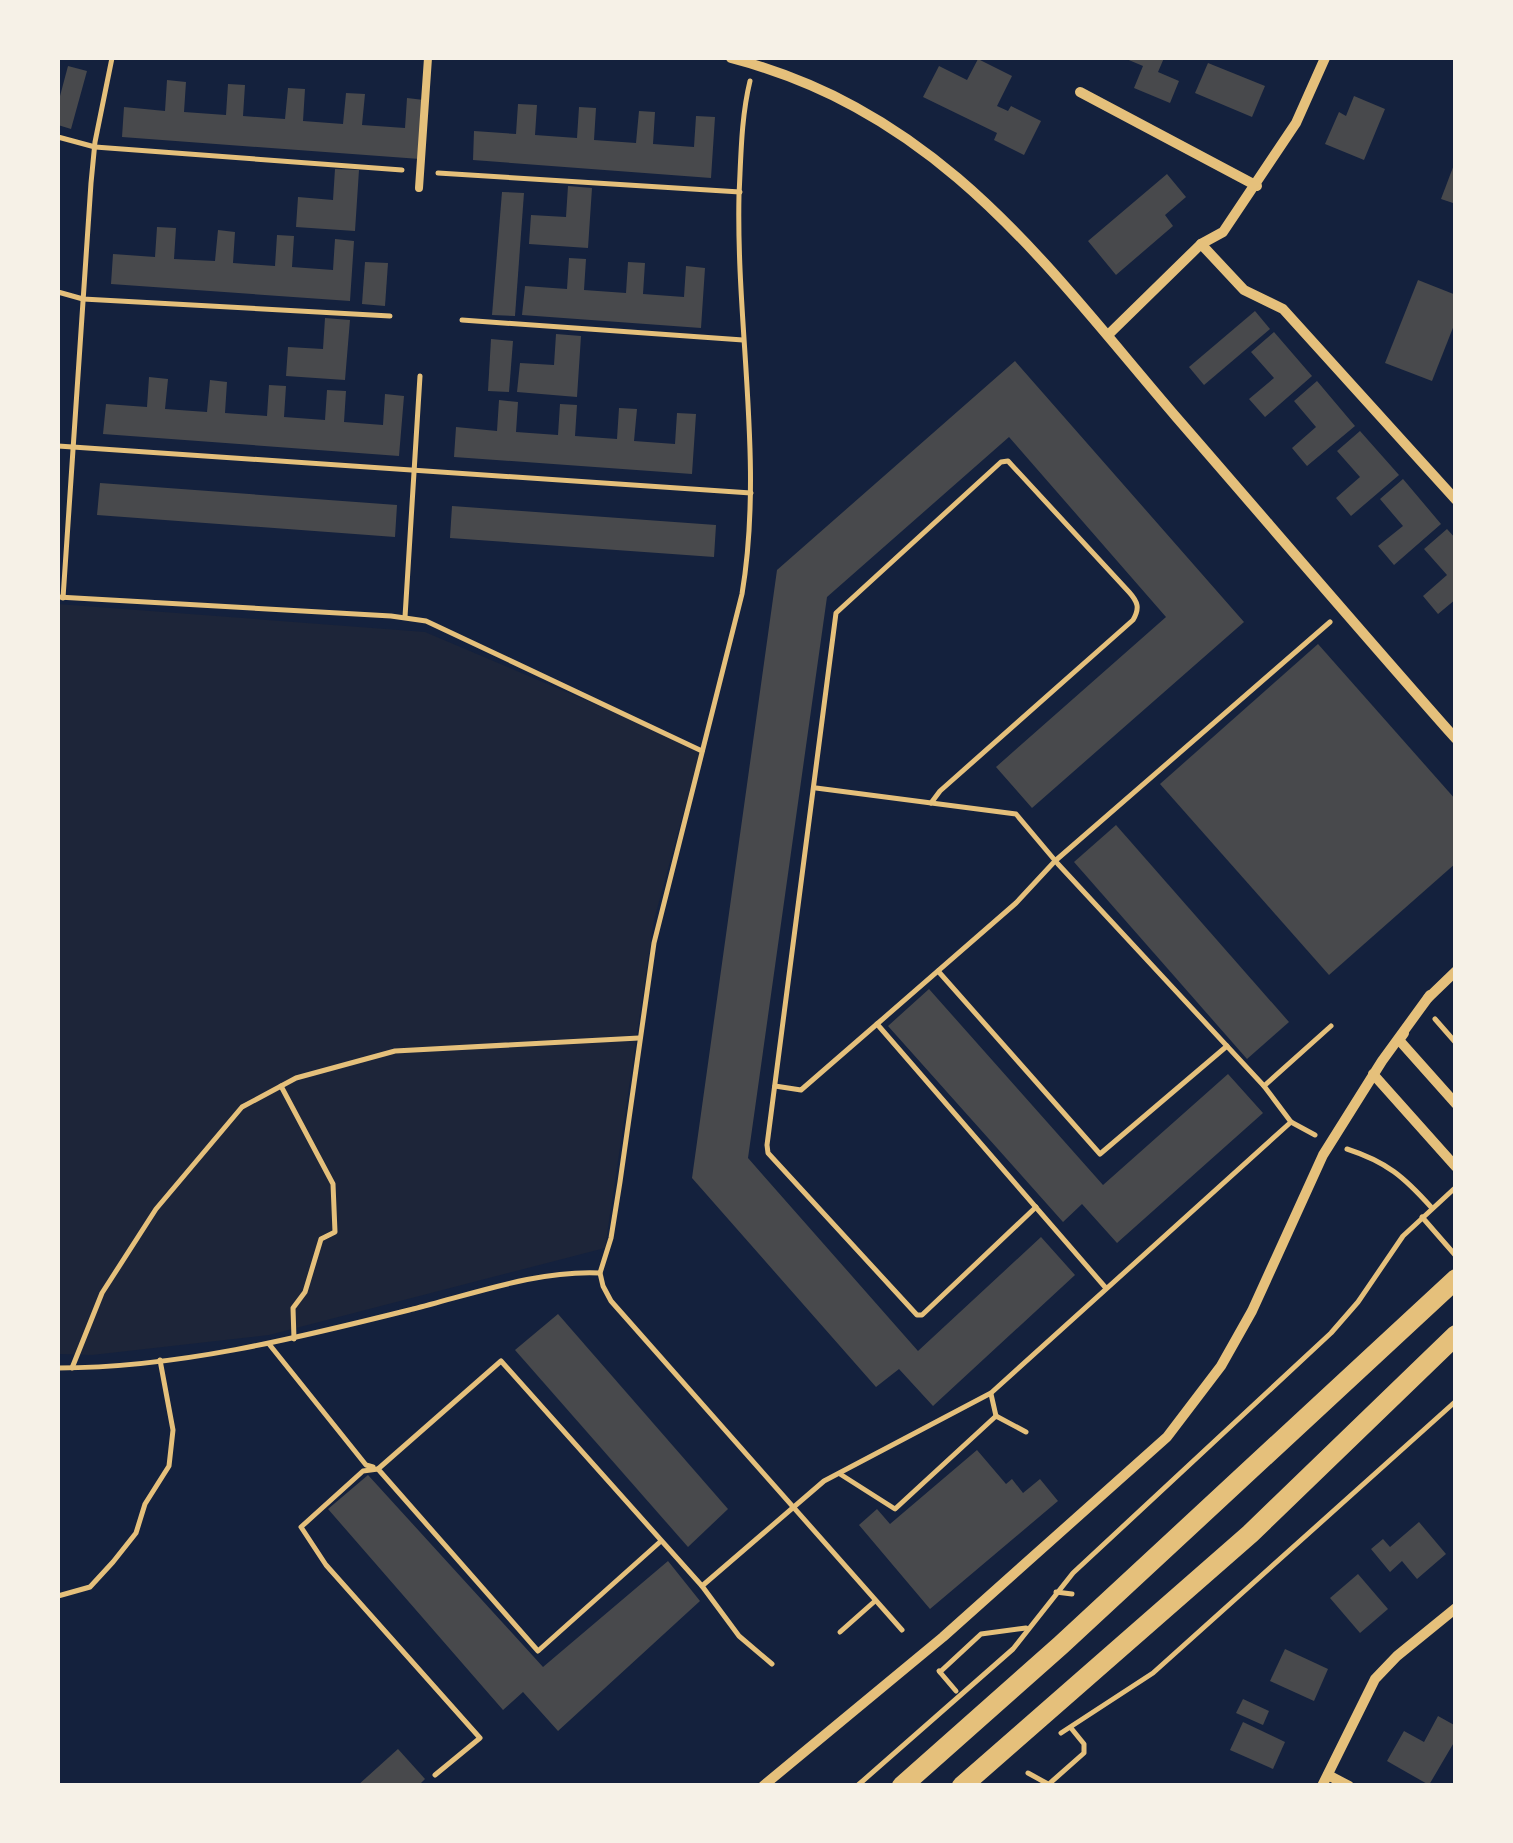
<svg xmlns="http://www.w3.org/2000/svg" width="1513" height="1843" viewBox="0 0 1513 1843" font-family="Signika,sans-serif">
<style>
.green{fill:#1d2539}
.building{fill:#48494c}
.lines{fill:none;stroke-linecap:round;stroke-linejoin:round}
.path{stroke:#e5c07b;stroke-width:5}
.service{stroke:#e5c07b;stroke-width:8}
.minor{stroke:#e5c07b;stroke-width:10}
.secondary{stroke:#e5c07b;stroke-width:20}
</style>
<rect width="100%" height="100%" fill="#14213d"/>
<path class="green" d="M58 604 425 632 701 749 654 920 605 1248 269 1335 92 1355 58 1354Z"/>
<g class="building">
<path d="M1124 58H1164L1158 72 1179 81 1170 103 1134 88 1143 66Z"/>
<path d="M978 59 1012 76 997 106 1008 111 1011 106 1041 121 1024 155 994 140 997 133 923 97 939 66 967 80Z"/>
<path d="M1208 63 1265 86 1252 117 1195 93Z"/>
<path d="M68 66 87 71 71 129 58 125V95L60 96Z"/>
<path d="M167 80 186 82 184 112 226 115 228 84 245 85 243 116 285 119 288 88 305 89 303 121 343 124 346 93 365 94 362 125 405 128 407 98 424 100 420 159 122 137 124 107 165 111Z"/>
<path d="M1354 96 1385 109 1364 160 1325 144 1339 112 1346 116Z"/>
<path d="M518 104 537 105 535 135 577 138 579 107 596 108 594 140 636 143 639 111 655 112 653 144 694 147 696 116 715 117 711 178 473 160 474 131 516 134Z"/>
<path d="M1455 162 1456 163V204L1441 199Z"/>
<path d="M335 169 359 170 355 231 296 227 298 197 333 200Z"/>
<path d="M1167 174 1186 197 1165 215 1173 226 1116 275 1088 241Z"/>
<path d="M568 186 592 188 588 248 529 244 531 215 566 217Z"/>
<path d="M502 192 524 193 515 316 492 315Z"/>
<path d="M157 227 176 228 174 259 215 261 218 230 235 232 233 263 275 266 277 235 294 236 292 267 333 270 335 239 354 241 350 301 111 284 113 254 155 257Z"/>
<path d="M569 258 586 259 584 290 626 293 628 262 645 263 643 294 684 297 686 266 705 268 701 328 522 315 525 286 567 289Z"/>
<path d="M365 262 388 263 385 306 362 304Z"/>
<path d="M1418 280 1456 295V320L1432 381 1385 363Z"/>
<path d="M1255 311 1270 329 1204 385 1189 367Z"/>
<path d="M325 318 350 320 345 380 286 376 288 347 323 349Z"/>
<path d="M1274 332 1312 376 1265 417 1249 399 1274 378 1251 352Z"/>
<path d="M556 334 581 336 577 397 517 392 520 363 554 365Z"/>
<path d="M491 339 513 341 509 392 488 391Z"/>
<path d="M1015 361 1244 622 1032 808 996 767 1166 617 1009 437 827 597 748 1158 918 1351 1041 1237 1075 1275 933 1406 899 1369 876 1387 692 1178 777 570Z"/>
<path d="M149 377 168 379 165 409 207 412 210 380 227 382 225 413 267 416 269 385 286 386 284 417 325 420 327 390 346 391 344 422 383 425 385 394 404 396 399 456 103 434 106 404 147 407Z"/>
<path d="M1317 381 1355 426 1307 466 1292 448 1316 427 1294 401Z"/>
<path d="M499 400 518 402 516 432 558 435 560 404 577 405 575 436 617 439 619 408 637 409 634 441 675 444 677 413 696 414 692 474 454 457 456 427 497 431Z"/>
<path d="M1360 431 1399 475 1351 516 1336 498 1360 477 1337 451Z"/>
<path d="M1403 479 1441 524 1394 565 1378 546 1403 526 1380 499Z"/>
<path d="M100 483 397 505 395 537 97 515Z"/>
<path d="M452 506 716 525 714 557 450 538Z"/>
<path d="M1447 529 1456 539V599L1438 614 1423 596 1447 575 1424 549Z"/>
<path d="M1318 644 1456 800V863L1329 975 1160 784Z"/>
<path d="M1116 825 1289 1022 1247 1059 1074 862Z"/>
<path d="M929 989 1103 1185 1228 1074 1263 1113 1117 1243 1082 1204 1063 1222 888 1026Z"/>
<path d="M558 1314 728 1509 688 1547 515 1350Z"/>
<path d="M977 1450 1006 1484 1012 1479 1023 1493 1040 1479 1058 1501 930 1609 859 1525 877 1509 890 1524Z"/>
<path d="M368 1475 543 1667 668 1561 700 1601 558 1731 523 1692 503 1710 328 1509Z"/>
<path d="M1419 1522 1446 1554 1417 1579 1402 1561 1390 1572 1371 1549 1383 1539 1390 1547Z"/>
<path d="M1358 1574 1388 1609 1360 1633 1330 1598Z"/>
<path d="M1285 1649 1328 1669 1314 1701 1270 1681Z"/>
<path d="M1243 1699 1269 1711 1263 1725 1236 1713Z"/>
<path d="M1438 1716 1456 1726V1739L1429 1785 1387 1761 1404 1731 1424 1742Z"/>
<path d="M1243 1722 1285 1742 1273 1769 1230 1750Z"/>
<path d="M398 1749 425 1779 418 1786H357Z"/>
</g>
<g class="lines">
<g class="path">
<path d="M750 81C741 118 741 157 739 195 736 328 764 463 742 594L654 943 620 1182 611 1238 600 1273 603 1286 611 1301 902 1630"/>
<path d="M58 137 95 147 402 170"/>
<path d="M438 173 740 192"/>
<path d="M58 292 83 299 390 316"/>
<path d="M462 320 743 340"/>
<path d="M58 446 751 493"/>
<path d="M58 597 391 616 426 621 702 751"/>
<path d="M63 598 91 183 95 142 112 58"/>
<path d="M405 617 420 376"/>
<path d="M816 788 1016 814 1058 864 1264 1086 1291 1122 1315 1135"/>
<path d="M931 803 940 791 1133 620C1140 608 1138 602 1129 592L1008 461 1001 462 836 613 767 1145 768 1153 917 1315H922L1036 1207"/>
<path d="M938 971 1100 1154 1227 1046"/>
<path d="M1435 1019 1456 1043"/>
<path d="M877 1024 1016 903 1055 861 1330 622"/>
<path d="M281 1086 333 1184 335 1232 321 1239 305 1292 293 1308 294 1339"/>
<path d="M775 1086 801 1090 877 1024 1105 1287"/>
<path d="M1264 1086 1331 1026"/>
<path d="M1347 1149C1387 1162 1404 1177 1431 1207"/>
<path d="M1422 1217 1456 1256"/>
<path d="M269 1344 366 1465 373 1467"/>
<path d="M58 1368C178 1368 297 1338 413 1309 473 1294 538 1270 600 1273"/>
<path d="M72 1368 102 1293 156 1209 242 1107 296 1078 395 1051 639 1038"/>
<path d="M991 1394 996 1416"/>
<path d="M378 1469 363 1471 301 1527 326 1565 480 1738 435 1775"/>
<path d="M840 1474 895 1509 996 1416 1026 1432"/>
<path d="M661 1541 538 1651 378 1469 501 1361 702 1586 824 1481 991 1393 1291 1122"/>
<path d="M702 1586 739 1636 772 1664"/>
<path d="M1056 1592 1072 1594"/>
<path d="M58 1596 90 1587 113 1562 136 1533 145 1504 169 1466 173 1430 160 1360"/>
<path d="M840 1632 875 1601"/>
<path d="M939 1671 956 1691"/>
<path d="M940 1672 981 1634 1026 1628"/>
<path d="M1061 1733 1153 1673 1456 1401"/>
<path d="M1028 1773 1048 1784"/>
<path d="M1049 1784 1084 1753V1744L1071 1728"/>
<path d="M857 1786 1013 1649 1073 1573 1331 1333 1358 1302 1403 1236 1456 1187"/>
</g>
<path class="service" d="M419 188 428 58"/>
<g class="minor">
<path d="M731 58C941 113 1044 263 1177 418 1270 525 1362 633 1456 739"/>
<path d="M1080 92 1257 186"/>
<path d="M1201 244 1244 290 1283 309 1456 500"/>
<path d="M1108 335 1201 244 1223 232 1296 123 1325 58"/>
<path d="M1428 998 1456 971"/>
<path d="M1404 1033 1399 1040 1456 1104"/>
<path d="M1373 1074 1456 1167"/>
<path d="M1328 1775 1349 1786"/>
<path d="M763 1786 943 1637 1167 1437 1221 1366 1252 1311 1323 1155 1382 1061 1430 995"/>
<path d="M1322 1786 1375 1679 1397 1656 1456 1608"/>
</g>
<g class="secondary">
<path d="M902 1786 1061 1645 1456 1279"/>
<path d="M962 1786 1250 1534 1456 1335"/>
</g>
</g>
<rect width="1513" height="1843" fill="none" stroke="#f6f1e7" stroke-width="120"/>
</svg>
